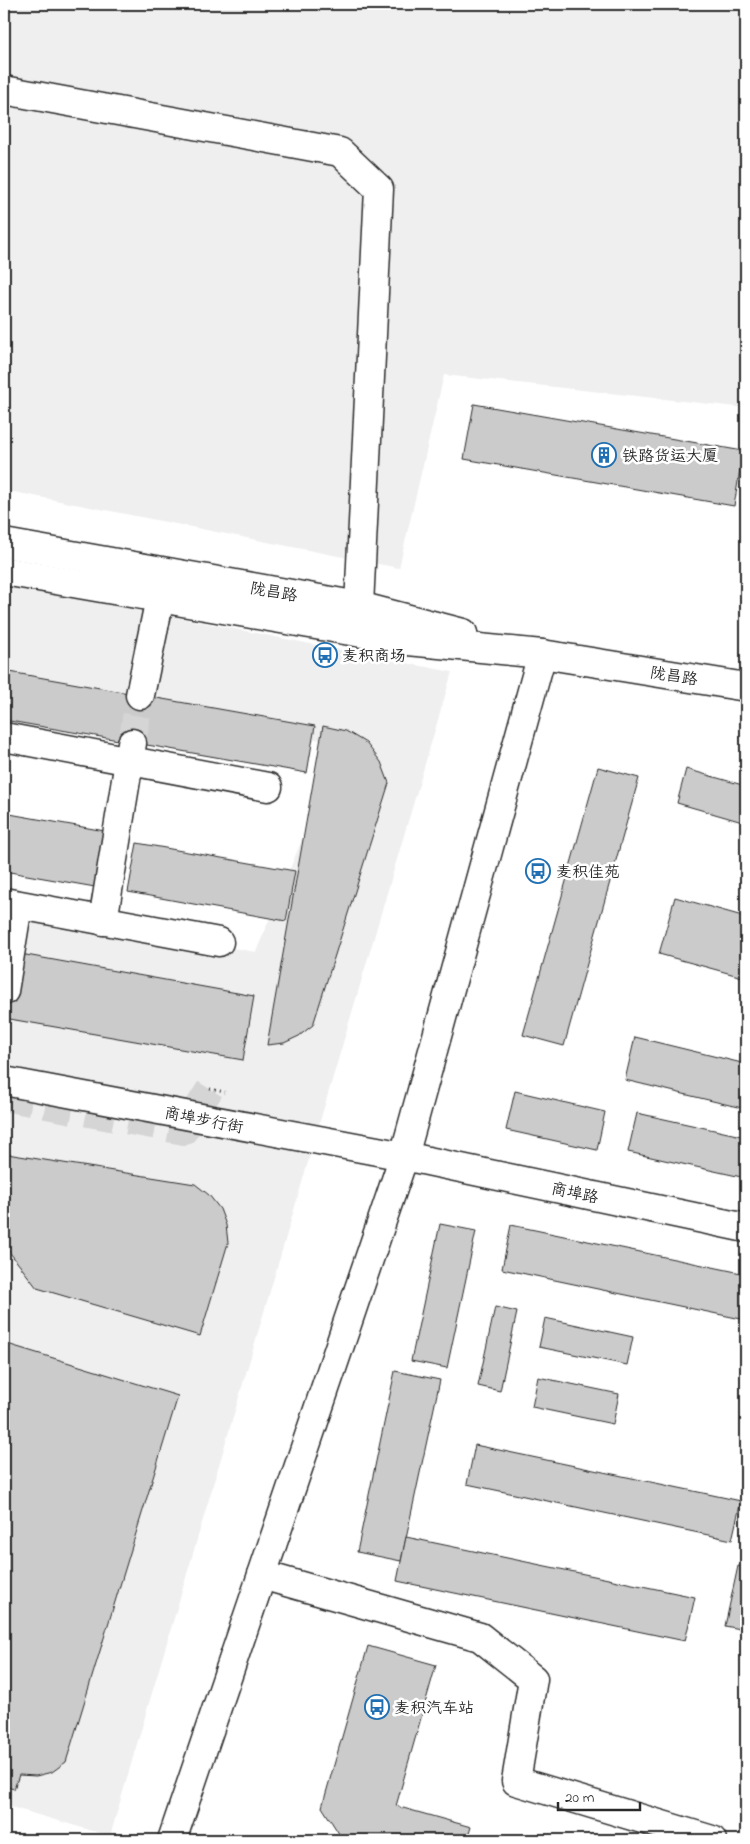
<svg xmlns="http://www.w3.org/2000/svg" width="750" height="1844" viewBox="0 0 750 1844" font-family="'Indie Flower','LXGW WenKai TC',sans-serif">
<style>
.built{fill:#efefef}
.building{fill:#cbcbcb;stroke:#2b2b2b}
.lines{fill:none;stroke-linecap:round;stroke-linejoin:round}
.minor-tunnel{stroke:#d5d5d5;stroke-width:28;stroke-dasharray:28 14;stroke-linecap:butt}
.minor-casing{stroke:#2b2b2b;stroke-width:31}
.major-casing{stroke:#2b2b2b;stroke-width:31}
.path{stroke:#2b2b2b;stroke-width:3;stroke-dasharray:1 4;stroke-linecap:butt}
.minor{stroke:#fff;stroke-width:28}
.major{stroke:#fff;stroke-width:28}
.labels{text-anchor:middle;stroke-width:5;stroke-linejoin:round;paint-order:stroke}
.poi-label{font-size:16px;fill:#2b2b2b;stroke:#fff;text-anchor:start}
.street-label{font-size:16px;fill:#2b2b2b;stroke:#fff}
</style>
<rect width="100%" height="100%" fill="#fff"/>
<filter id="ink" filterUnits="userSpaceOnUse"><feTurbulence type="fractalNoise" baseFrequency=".02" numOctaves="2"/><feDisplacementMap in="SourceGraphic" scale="10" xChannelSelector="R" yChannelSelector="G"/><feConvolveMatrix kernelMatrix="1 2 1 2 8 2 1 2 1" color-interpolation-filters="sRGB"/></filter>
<g filter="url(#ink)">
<g class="built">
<path d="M4 4H746V408L444 375 399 568 4 490Z"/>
<path d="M4 583 452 672 110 1836 4 1805V909L256 952 341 744 4 679Z"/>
</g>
<g class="building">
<path d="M474 404 743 451 734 506 464 459Z"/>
<path d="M4 671 315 726 307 773 4 720Z"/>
<path d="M323 726 346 731 366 743 381 762 389 783 313 1025 299 1036 284 1043 267 1045Z"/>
<path d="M598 767 639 778 564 1046 523 1035Z"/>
<path d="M686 769 746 786V823L677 803Z"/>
<path d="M4 813 105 831 95 887 4 871Z"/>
<path d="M137 843 295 871 286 921 128 892Z"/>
<path d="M675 897 746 917V978L659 954Z"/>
<path d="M15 953 254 996 243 1060 4 1018Z"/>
<path d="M635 1037 746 1064V1109L625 1080Z"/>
<path d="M515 1091 605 1112 597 1150 506 1130Z"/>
<path d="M637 1113 746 1137V1178L628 1152Z"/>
<path d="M7 1154 195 1184 209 1195 220 1209 226 1225 228 1243 200 1336 37 1288 4 1245V1173Z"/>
<path d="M440 1224 476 1231 447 1368 411 1361Z"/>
<path d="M511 1225 746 1274V1320L502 1269Z"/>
<path d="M495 1307 517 1312 500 1391 478 1386Z"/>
<path d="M545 1318 633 1337 627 1365 539 1347Z"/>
<path d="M4 1343 178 1396 66 1762 52 1772 36 1776 19 1775 14 1789 4 1786Z"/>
<path d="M395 1371 440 1380 401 1561 357 1552Z"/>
<path d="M538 1377 619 1394 613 1424 532 1407Z"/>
<path d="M475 1445 741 1501 732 1540 467 1484Z"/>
<path d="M406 1537 695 1597 685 1641 397 1581Z"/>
<path d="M738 1566 746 1567V1630L725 1626Z"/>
<path d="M368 1646 436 1665 396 1806 471 1827 467 1840H343L322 1807Z"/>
</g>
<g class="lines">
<g class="minor-tunnel">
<path d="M132 743 140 695"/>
<path d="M4 1097 184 1131 210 1089"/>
</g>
<defs>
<g id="minor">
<path d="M4 90 340 152 379 189 359 606"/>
<path d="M140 695 160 598"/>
<path d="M4 737 268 787"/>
<path d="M4 902 219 942"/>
<path d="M103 921 132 743"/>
<path d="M4 991 18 905"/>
<path d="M4 1081 404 1156 746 1228"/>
<path d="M262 1575 480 1637 533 1679 516 1781 712 1840"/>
</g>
<g id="major">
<path d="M4 543 359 606 463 633"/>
<path d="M4 571 408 641 542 654 746 687"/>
<path d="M172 1840 404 1156 542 654"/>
</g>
</defs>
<use href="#minor" class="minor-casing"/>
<use href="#major" class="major-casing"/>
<path class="path" d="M210 1089 225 1092"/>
<use href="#minor" class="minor"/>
<use href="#major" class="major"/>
</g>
</g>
<defs>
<symbol id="building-ring" viewBox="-11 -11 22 22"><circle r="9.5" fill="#fff" stroke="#1f6fb2" stroke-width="1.5"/><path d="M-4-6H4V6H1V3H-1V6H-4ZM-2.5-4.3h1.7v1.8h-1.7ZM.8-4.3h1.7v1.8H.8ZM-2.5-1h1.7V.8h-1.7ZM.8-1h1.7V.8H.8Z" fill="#1f6fb2"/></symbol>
<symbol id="bus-ring" viewBox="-11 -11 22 22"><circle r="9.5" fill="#fff" stroke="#1f6fb2" stroke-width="1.5"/><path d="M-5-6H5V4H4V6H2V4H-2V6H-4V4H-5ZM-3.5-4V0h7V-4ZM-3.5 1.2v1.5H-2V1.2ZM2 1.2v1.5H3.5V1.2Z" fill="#1f6fb2"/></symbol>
</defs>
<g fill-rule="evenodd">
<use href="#building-ring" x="590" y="441" width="28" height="28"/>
<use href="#bus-ring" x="311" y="641" width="28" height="28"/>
<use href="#bus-ring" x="524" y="857" width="28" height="28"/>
<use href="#bus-ring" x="363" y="1693" width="28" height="28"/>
</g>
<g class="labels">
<g class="poi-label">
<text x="622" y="461">铁路货运大厦</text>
<text x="342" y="661">麦积商场</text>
<text x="556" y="877">麦积佳苑</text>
<text x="394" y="1713">麦积汽车站</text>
</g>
<g class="street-label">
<text transform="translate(274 591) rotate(10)" y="6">陇昌路</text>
<text transform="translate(674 675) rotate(9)" y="6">陇昌路</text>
<text transform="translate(204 1119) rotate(11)" y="6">商埠步行街</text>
<text transform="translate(575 1192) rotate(12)" y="6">商埠路</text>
</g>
</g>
<rect width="750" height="1844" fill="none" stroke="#fff" stroke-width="20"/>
<rect x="10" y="10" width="730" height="1824" fill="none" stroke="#2b2b2b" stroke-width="2" filter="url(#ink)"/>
<path d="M558 1802v8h82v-8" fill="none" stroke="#2b2b2b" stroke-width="2.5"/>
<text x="565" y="1802" font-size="15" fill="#2b2b2b" stroke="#ffffff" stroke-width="4" paint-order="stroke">20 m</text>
</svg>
